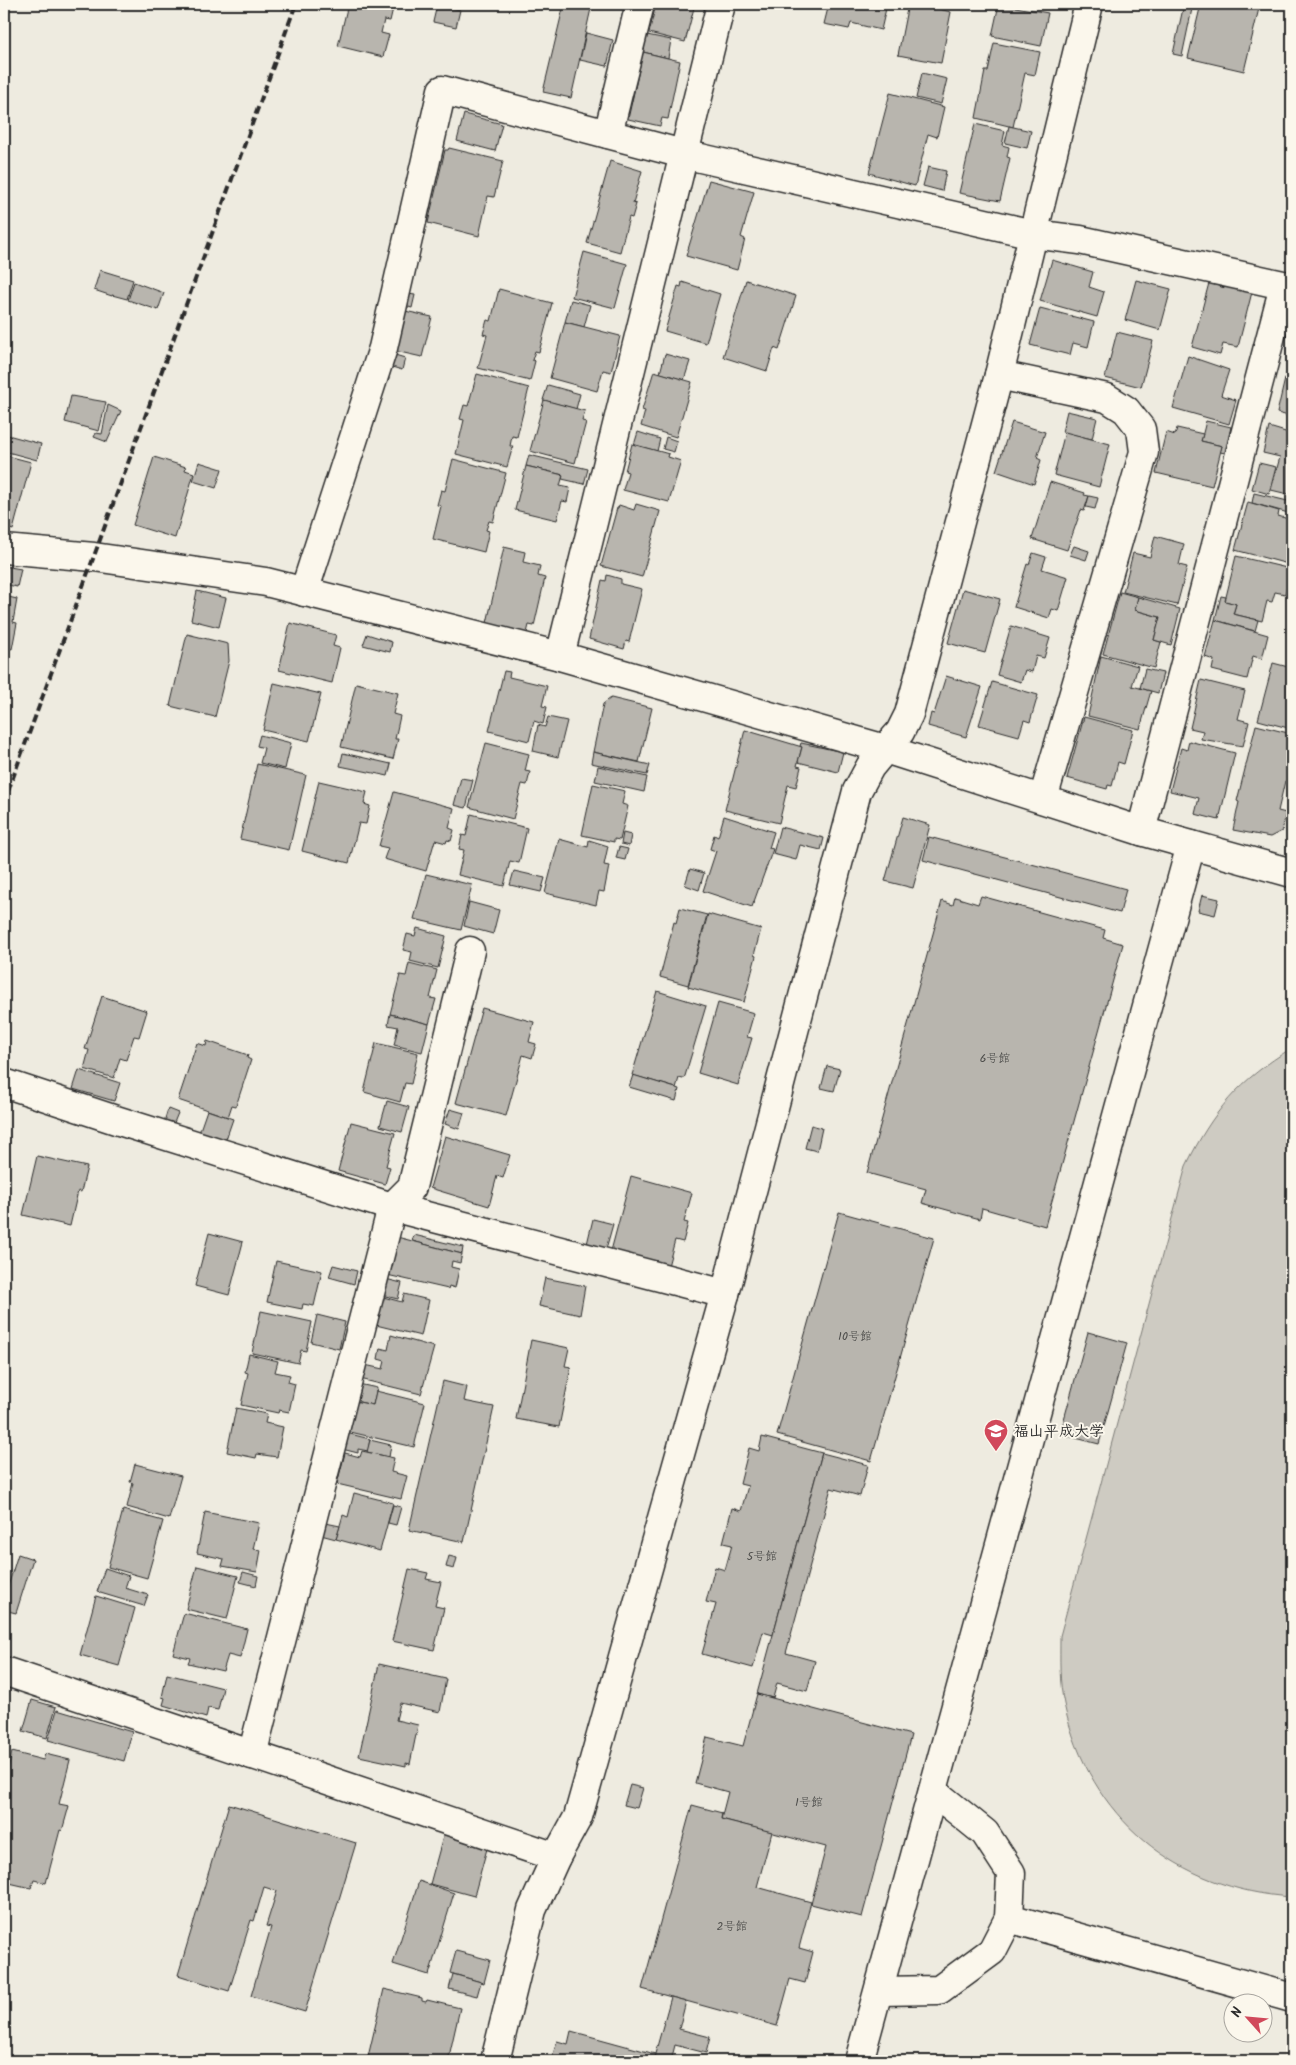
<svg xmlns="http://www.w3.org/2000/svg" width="1296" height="2065" viewBox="0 0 1296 2065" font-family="Kalam,'Klee One',sans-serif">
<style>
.green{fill:#cecbc2;stroke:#7c7b76}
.building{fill:#b8b5ae;stroke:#2b2b2b}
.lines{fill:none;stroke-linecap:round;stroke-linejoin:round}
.minor-casing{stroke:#2b2b2b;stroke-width:31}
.minor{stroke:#fbf7ec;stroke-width:28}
.rail{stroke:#2b2b2b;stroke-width:4;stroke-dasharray:8 4;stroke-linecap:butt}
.labels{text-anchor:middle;stroke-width:4;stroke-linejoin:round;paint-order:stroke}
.number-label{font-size:12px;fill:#4e4e4c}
.poi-label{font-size:15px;font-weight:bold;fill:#2b2b2b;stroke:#fbf7ec;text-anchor:start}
</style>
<rect width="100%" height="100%" fill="#eeebe0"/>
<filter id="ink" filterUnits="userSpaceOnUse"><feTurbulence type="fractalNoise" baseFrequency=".02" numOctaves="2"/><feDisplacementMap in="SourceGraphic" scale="10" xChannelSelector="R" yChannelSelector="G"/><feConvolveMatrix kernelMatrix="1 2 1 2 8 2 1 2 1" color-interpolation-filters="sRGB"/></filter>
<g filter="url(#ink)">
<path class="green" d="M1292 1048V1897C1177 1890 1089 1818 1064 1704 1059 1682 1060 1659 1060 1636L1186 1166C1212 1112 1240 1079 1292 1048Z"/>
<g class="building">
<path d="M348 4H394L390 21 384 20 381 33 389 35 383 57 338 46Z"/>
<path d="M564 4H592L571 98 543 92Z"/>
<path d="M656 4H695L685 42 649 33Z"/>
<path d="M829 4H887L881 30 851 23 849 29 824 24Z"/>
<path d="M908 4H939V9L951 12 941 63 898 55Z"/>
<path d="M999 4 1048 13 1041 46 992 36Z"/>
<path d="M1184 4H1193L1182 56 1173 54Z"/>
<path d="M1201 4H1260L1244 71 1188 58Z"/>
<path d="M437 5 460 10 456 27 433 22Z"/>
<path d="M586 33 613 40 607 66 580 60Z"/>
<path d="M647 35 671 40 668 58 643 52Z"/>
<path d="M994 43 1040 52 1035 75 1025 73 1013 127 976 118 985 71H988Z"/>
<path d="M643 52 680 61 668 119 662 118 660 126 628 119Z"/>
<path d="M922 73 947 79 941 104 916 98Z"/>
<path d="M890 93 944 107 937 137 928 134 915 186 869 173Z"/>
<path d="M464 114 502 124 495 151 457 141Z"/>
<path d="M975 124 1005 131 1002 145 1009 147 1007 157 1010 158 1000 201 959 193Z"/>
<path d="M1009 126 1031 131 1027 148 1005 143Z"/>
<path d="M449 148 503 161 494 197 488 196 479 236 428 223 445 150H448Z"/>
<path d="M610 161 642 171 633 203 636 204 632 218 629 217 620 252 587 243Z"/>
<path d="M928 167 946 171 942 191 923 186Z"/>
<path d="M709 180 754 192 741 237 745 239 737 270 686 256Z"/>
<path d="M584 252 627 264 615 308 572 297Z"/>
<path d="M1052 260 1093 272 1089 287 1104 292 1097 317 1040 301Z"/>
<path d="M100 270 133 280 127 299 112 295V296L94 290Z"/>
<path d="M746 280 796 296 779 350 774 348 767 371 723 357Z"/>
<path d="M1136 280 1171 289 1160 330 1125 320Z"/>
<path d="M134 282 164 293 158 310 128 300Z"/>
<path d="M682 282 720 294 706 343 665 331 678 286 681 287Z"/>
<path d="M1209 283 1225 288 1226 285 1252 292 1238 347 1223 344 1220 355 1192 347Z"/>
<path d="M499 289 552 303 539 352 535 351 532 360 535 361 530 381 478 368 487 335 483 334 487 320 491 321Z"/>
<path d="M408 294 415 295 412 308 405 306Z"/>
<path d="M571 300 590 305 584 327 565 322Z"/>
<path d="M1040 308 1094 322 1088 347 1073 343 1070 355 1030 345Z"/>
<path d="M405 311 432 317 422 357 395 351Z"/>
<path d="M565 322 620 336 611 372 603 370 597 391 550 378Z"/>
<path d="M1117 332 1153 341 1141 387 1105 378Z"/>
<path d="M665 354 690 361 684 380 660 373Z"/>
<path d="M395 355 405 358 402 370 392 367Z"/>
<path d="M1188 356 1229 370 1221 395 1236 400 1229 424 1173 408Z"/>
<path d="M1288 366 1292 367V427L1287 425 1289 416 1277 413Z"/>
<path d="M654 371 692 382 676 437 641 426 645 411 642 410Z"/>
<path d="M477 374 529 388 517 437 512 436 510 446H513L507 467 456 454 464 420 460 419 464 405 468 406Z"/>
<path d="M548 385 580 394 576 409 543 400Z"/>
<path d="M71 396 106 402 99 431 65 422Z"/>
<path d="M544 400 585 411 582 421 586 422 575 463 530 451Z"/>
<path d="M108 405 121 411 107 442 94 437 96 433 102 434Z"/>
<path d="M1067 411 1097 418 1092 439 1062 432Z"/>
<path d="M1206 421 1231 427 1225 453 1220 452 1222 446 1201 441Z"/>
<path d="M1012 422 1045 432 1037 458 1041 460 1034 484 996 471Z"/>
<path d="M1269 427 1292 434V495L1271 490 1280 457 1263 453Z"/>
<path d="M1177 428 1203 434 1201 441 1222 446 1212 486 1156 473 1166 432 1175 435Z"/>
<path d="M638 432 660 439 657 451 634 445Z"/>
<path d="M1065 432 1110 444 1099 487 1054 475Z"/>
<path d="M4 434 41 444 37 460 4 451Z"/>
<path d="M666 437 677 441 674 452 663 449Z"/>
<path d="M632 444 669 454 668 457 681 461 669 502 623 490 628 472 625 471Z"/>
<path d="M4 455 31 462 13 530 4 527Z"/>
<path d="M529 455 588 469 584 484 562 479 563 475 526 466Z"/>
<path d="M154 457 186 467 185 470 194 473 175 538 133 525Z"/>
<path d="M453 459 506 473 493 522 489 521 486 530 489 531 484 552 433 539 441 506 437 505 441 490 445 491Z"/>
<path d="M199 462 222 469 216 488 193 481Z"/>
<path d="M1259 463 1276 467 1269 494 1252 489Z"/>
<path d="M526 466 563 475 560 486 570 488 567 502 562 501 557 520 515 510Z"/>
<path d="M1050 482 1085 493 1084 495 1089 496 1084 511 1081 510 1067 550 1032 539Z"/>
<path d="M1254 493 1292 502V514L1252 503Z"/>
<path d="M1089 496 1098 498 1095 509 1086 507Z"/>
<path d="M1248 502 1279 511 1278 516 1292 520V565L1235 550Z"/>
<path d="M636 504 660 511 642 577 601 566 617 508H618L619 505 634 510Z"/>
<path d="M1155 536 1184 544 1179 565 1187 567 1177 605 1123 592 1133 553 1150 557Z"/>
<path d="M1074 546 1089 551 1086 560 1070 555Z"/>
<path d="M504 547 525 552 523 562 540 566 538 576 545 578 534 626 529 625 527 633 487 623Z"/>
<path d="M1033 553 1046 557 1042 569 1068 577 1058 611 1052 609 1049 618 1014 607 1027 564 1029 565Z"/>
<path d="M1236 556 1291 569 1285 594 1275 592 1272 602 1267 601 1262 621 1233 614 1236 604 1225 601Z"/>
<path d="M4 566 21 569 17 587 4 584Z"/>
<path d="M607 575 621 579V584L642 589 629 642 626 641 624 649 589 639 602 580 606 581Z"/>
<path d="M963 589 1000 599 985 653 948 643Z"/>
<path d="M197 591 226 598 219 627 191 620Z"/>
<path d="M1120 592 1138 597 1135 610 1160 617 1154 640 1161 642 1154 668 1103 654Z"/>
<path d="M4 596 17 599 13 622 17 623 12 649 4 647V650Z"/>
<path d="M1221 596 1226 597 1225 601 1236 604 1233 614 1258 620 1255 631 1215 620Z"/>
<path d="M1138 597 1180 609 1171 645 1154 640 1160 617 1135 610Z"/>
<path d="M1215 620 1268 635 1262 659 1253 656 1247 679 1212 670 1214 660 1205 657Z"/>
<path d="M290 623 336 635 333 646 340 648 332 683 279 670Z"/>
<path d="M1011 626 1050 638 1044 658 1036 656 1032 672 1025 670 1021 682 997 675Z"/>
<path d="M187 634 228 644 229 661 215 717 170 706Z"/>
<path d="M367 634 392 642 390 652 363 645Z"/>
<path d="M1101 656 1138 666 1132 686 1151 691 1140 729 1088 716Z"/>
<path d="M1273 663 1292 668V729L1258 720Z"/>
<path d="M1145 669 1163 673 1158 693 1140 688Z"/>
<path d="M504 671 510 672 509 677 547 686 542 706 547 707 543 724 534 721 529 741 489 731Z"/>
<path d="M946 676 982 687 966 737 928 726 931 713 934 714Z"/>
<path d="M1201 680 1245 691 1238 719 1249 722 1243 746 1201 739 1203 731 1190 728Z"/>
<path d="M992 682 1038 695 1030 722 1024 720 1019 736 979 725Z"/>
<path d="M274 683 321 694 309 741 263 730Z"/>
<path d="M356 683 398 693 393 714 400 716 395 739H398L393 759 341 747Z"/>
<path d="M611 698 652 708 639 762 593 752 603 704Z"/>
<path d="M548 717 567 721 558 757 533 751 538 725 545 727Z"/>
<path d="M1084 717 1133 730 1124 764 1118 762 1112 786 1108 785 1107 789 1067 778Z"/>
<path d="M1256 725 1292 734V782L1285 781 1278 811 1286 813 1282 831 1270 837 1233 830 1239 802 1237 801Z"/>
<path d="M745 730 802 747 797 766 801 767 796 787 788 785 779 823 725 810Z"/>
<path d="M260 735 291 743 285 769 260 763 264 748 257 746Z"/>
<path d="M1189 741 1235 753 1219 820 1195 814 1199 798 1170 791 1181 748 1187 750Z"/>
<path d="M486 743 529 754 525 771 530 772 527 785 522 784 513 819 469 807Z"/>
<path d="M801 743 843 752 838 772 798 762 802 747 800 746Z"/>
<path d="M593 752 650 765 647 775 591 763Z"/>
<path d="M343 753 391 764 388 776 340 766Z"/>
<path d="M257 764 306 775 289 850 240 839Z"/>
<path d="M598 766 647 777 644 792 595 781Z"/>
<path d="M461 778 473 780 466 808 454 805Z"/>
<path d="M319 781 367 792 364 804 370 806 366 824 359 823 349 863 302 851Z"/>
<path d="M593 784 625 791 622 804 628 806 620 840 614 839V842L582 835Z"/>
<path d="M394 792 454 808 449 828 454 830 451 841 447 840 446 843 435 840 426 871 384 859 388 848 379 846Z"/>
<path d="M471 814 527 828 519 863 510 861 504 886 458 875 464 850 459 849 462 835 466 836Z"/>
<path d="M724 816 774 832 769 848 773 849 752 907 703 891 716 851 710 849 714 835 718 837Z"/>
<path d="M903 817 930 825 913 888 885 881Z"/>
<path d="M780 827 824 838 821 850 800 845 796 860 773 854Z"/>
<path d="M623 833 631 835 629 846 621 844Z"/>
<path d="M929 837 1126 889 1120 913 923 860Z"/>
<path d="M559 839 588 847 589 840 608 846 604 865 609 866 604 892 599 891 596 905 545 893Z"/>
<path d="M619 847 628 849 625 860 616 858Z"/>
<path d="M690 869 704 873 699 890 685 885Z"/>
<path d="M514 871 545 878 541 892 510 885Z"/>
<path d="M426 874 472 885 461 930 414 919Z"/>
<path d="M1202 895 1219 899 1215 915 1198 911Z"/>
<path d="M981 896 1105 930 1103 938 1123 944 1045 1226 982 1208 980 1219 922 1203 926 1189 867 1173 942 901 953 905 955 897 978 904Z"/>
<path d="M469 902 499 910 493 934 464 926Z"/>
<path d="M680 908 707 915 688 985 660 977 674 922 676 923Z"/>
<path d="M708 914 761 929 754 955 756 956 744 1002 688 987Z"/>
<path d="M417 928 446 936 438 968 410 961 412 952 403 950 407 934 415 936Z"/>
<path d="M409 963 437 970 430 998 436 999 429 1024 390 1014 400 975 406 976Z"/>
<path d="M657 991 706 1006 685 1076 683 1079 679 1078 676 1088 632 1075Z"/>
<path d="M102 996 147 1011 139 1037 134 1036 126 1060 120 1058 114 1078 84 1069 89 1050 85 1049Z"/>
<path d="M718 1003 754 1013 747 1037 752 1038 738 1085 698 1073Z"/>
<path d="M482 1008 534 1022 529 1042 536 1044 532 1058 523 1055 506 1116 456 1103Z"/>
<path d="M390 1014 429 1024 422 1052 394 1045 398 1027 388 1025Z"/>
<path d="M207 1041 248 1055 247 1058 251 1060 236 1106 232 1105 228 1117 178 1100 197 1043 206 1046Z"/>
<path d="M376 1043 418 1053 411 1084 405 1083 400 1102 364 1092Z"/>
<path d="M827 1066 840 1069 834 1091 821 1088Z"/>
<path d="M79 1070 120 1083 114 1101 73 1089Z"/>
<path d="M633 1075 679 1089 676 1101 629 1087Z"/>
<path d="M387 1101 409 1107 402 1132 380 1126Z"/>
<path d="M168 1109 178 1113 173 1125 164 1122Z"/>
<path d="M450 1109 464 1113 459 1129 445 1124Z"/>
<path d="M207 1110 233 1119 225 1142 199 1133Z"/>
<path d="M351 1122 395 1133 386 1166 390 1167 385 1184 338 1171Z"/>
<path d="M811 1125 822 1128 817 1151 805 1148Z"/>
<path d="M445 1136 510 1155 503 1178 497 1176 489 1206 430 1188Z"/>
<path d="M37 1156 87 1167 81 1192 78 1191 70 1226 23 1215Z"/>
<path d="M631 1176 692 1193 684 1222 688 1223 683 1242 675 1240 668 1266 611 1251Z"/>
<path d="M839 1212 934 1238 871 1461 777 1435Z"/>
<path d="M593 1219 613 1224 606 1249 587 1244Z"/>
<path d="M209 1233 243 1242 229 1295 195 1286Z"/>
<path d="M414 1235 463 1247 462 1254 412 1241Z"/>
<path d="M397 1237 462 1254 460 1263 452 1261 451 1267 459 1269 455 1288 449 1286 448 1289 387 1275Z"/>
<path d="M276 1261 322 1271 314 1306 303 1304 302 1309 267 1302Z"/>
<path d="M333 1265 357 1271 354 1284 329 1277Z"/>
<path d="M381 1278 402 1283 398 1299 377 1294Z"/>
<path d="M545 1278 585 1286 580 1315 539 1306Z"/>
<path d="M404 1294 429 1300 421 1336 376 1325 383 1297 402 1302Z"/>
<path d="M261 1311 312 1322 306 1351 301 1350 298 1363 252 1353Z"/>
<path d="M317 1315 345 1322 339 1349 311 1342Z"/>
<path d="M1088 1332 1127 1343 1099 1444 1060 1434Z"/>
<path d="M391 1335 434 1347 421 1394 356 1378 360 1364 383 1369 385 1361 378 1359 380 1348 388 1350Z"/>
<path d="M531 1340 569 1348 565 1366 571 1367 559 1427 516 1419Z"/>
<path d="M249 1354 278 1361 275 1372 290 1375 288 1382 295 1384 289 1412 279 1410 278 1413 241 1405 248 1373 245 1372Z"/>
<path d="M443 1381 467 1387 464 1401 494 1407 464 1542 409 1530Z"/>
<path d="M354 1383 377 1388 373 1405 350 1400Z"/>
<path d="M376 1391 425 1403 414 1447 342 1430 350 1400 373 1405Z"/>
<path d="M236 1408 267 1414 265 1423 283 1427 277 1457 257 1454 256 1458 227 1452Z"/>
<path d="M342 1432 370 1439 368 1451 358 1449V1453L338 1448Z"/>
<path d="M762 1437 822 1453 773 1635 763 1632 753 1668 702 1654 716 1604 706 1602 715 1567 725 1570 732 1545 723 1543 732 1508 741 1511 748 1486 740 1484 749 1448 759 1451Z"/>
<path d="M370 1440 391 1445 389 1457 367 1452Z"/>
<path d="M362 1451 394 1458 391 1472 407 1476 401 1499 337 1484 345 1453 360 1457Z"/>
<path d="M822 1453 868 1465 860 1496 831 1488 786 1653 815 1661 807 1691 777 1683 773 1698 757 1694Z"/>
<path d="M135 1464 181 1476 169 1519 127 1507 133 1483 130 1482Z"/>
<path d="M354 1493 393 1503 380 1551 336 1539 343 1515 348 1517Z"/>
<path d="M393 1505 401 1507 396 1525 388 1523Z"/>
<path d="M123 1510 163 1521 147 1578 108 1567Z"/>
<path d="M205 1512 259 1523 253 1549 261 1550 257 1572 222 1566 224 1559 197 1553Z"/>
<path d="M321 1522 340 1526 336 1539 317 1534Z"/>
<path d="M18 1554 33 1559 16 1613 4 1610V1599Z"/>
<path d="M449 1556 457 1558 454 1569 446 1567Z"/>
<path d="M197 1566 238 1576 227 1619 186 1609Z"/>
<path d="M105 1568 129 1576 125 1588 148 1595 144 1606 97 1592Z"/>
<path d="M409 1569 428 1573 426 1579 441 1582 435 1606 444 1608 434 1650 392 1641Z"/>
<path d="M243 1572 258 1576 256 1586 240 1582Z"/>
<path d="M96 1596 135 1608 119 1666 80 1655Z"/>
<path d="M184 1613 247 1629 240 1658 228 1655 223 1671 188 1663 190 1658 173 1654Z"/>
<path d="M379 1664 446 1679 440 1712 400 1703 396 1720 418 1725 410 1764 406 1763V1766L359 1756Z"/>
<path d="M167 1674 223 1688 218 1710 208 1708 206 1718 163 1705 165 1698 162 1697Z"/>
<path d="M757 1694 911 1735 862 1917 811 1904 826 1847 721 1819 728 1792 695 1783 707 1737 743 1746Z"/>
<path d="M32 1700 56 1707 47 1738 23 1731Z"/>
<path d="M57 1710 132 1732 124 1761 48 1740Z"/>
<path d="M12 1752 43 1760 45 1754 70 1760 59 1804 69 1806 62 1831 60 1830 46 1883 34 1880 31 1888 5 1882 8 1873 4 1872V1786Z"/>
<path d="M630 1785 643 1788 637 1808 624 1805Z"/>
<path d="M229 1804 356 1843 305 2012 251 1996 271 1927 266 1926 277 1891 264 1887 254 1921 251 1920 229 1991 178 1975Z"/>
<path d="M692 1805 722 1813 721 1819 772 1832 757 1887 811 1902 799 1948 813 1952 805 1983 790 1979 777 2026 642 1989Z"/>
<path d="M444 1833 488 1845 474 1896 430 1884Z"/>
<path d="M419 1881 454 1893 429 1975 393 1964Z"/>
<path d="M456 1951 490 1960 484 1983 450 1973Z"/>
<path d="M453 1974 481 1982 477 1996 449 1989Z"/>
<path d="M384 1989 422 1998V2001L426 2002 427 2000 460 2008 448 2061H367Z"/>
<path d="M671 1997 686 2001 679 2029 710 2037 706 2053 675 2045 671 2061H653Z"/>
<path d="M571 2031 655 2054 653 2061H551L557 2041 568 2044Z"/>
</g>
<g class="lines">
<defs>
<g id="minor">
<path d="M608 134 640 4"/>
<path d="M999 375 1107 398 1126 410 1141 429 1144 452 1043 799"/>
<path d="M4 549 94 557 266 582 560 656 885 749 900 732 909 714 999 375 1089 4"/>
<path d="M304 592 383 348 442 90 683 154 1033 234 1080 240 1292 287"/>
<path d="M560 656 721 4"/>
<path d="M1141 831 1284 286"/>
<path d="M4 1083 116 1120 392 1207 725 1294"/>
<path d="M4 1671 556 1857"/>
<path d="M252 1755 392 1207 412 1187 470 951"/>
<path d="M1009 1918 1292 1998"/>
<path d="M879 1991 939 1990 992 1951 1009 1918 1011 1873 985 1833 933 1791"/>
<path d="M495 2061 532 1910 556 1857 578 1817 725 1294 857 791 870 767 885 749 1141 831 1292 873"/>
<path d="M859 2061 1191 845"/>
</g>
</defs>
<use href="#minor" class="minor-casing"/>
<use href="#minor" class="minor"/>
<path class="rail" d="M4 802 296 4"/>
</g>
</g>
<defs>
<symbol id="university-pin" viewBox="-11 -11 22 30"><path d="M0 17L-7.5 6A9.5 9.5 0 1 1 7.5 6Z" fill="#d1495b" stroke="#fbf7ec"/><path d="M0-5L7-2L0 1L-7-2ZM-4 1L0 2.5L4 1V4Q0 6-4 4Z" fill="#fff"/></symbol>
</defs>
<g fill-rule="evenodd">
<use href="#university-pin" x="982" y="1417" width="28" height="38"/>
</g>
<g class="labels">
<g class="number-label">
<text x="995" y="1062">6号館</text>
<text x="855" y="1340">10号館</text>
<text x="762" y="1560">5号館</text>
<text x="809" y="1806">1号館</text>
<text x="732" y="1930">2号館</text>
</g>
<g class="poi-label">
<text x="1014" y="1436">福山平成大学</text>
</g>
</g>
<rect width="1296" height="2065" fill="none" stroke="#fbf7ec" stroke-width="20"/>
<rect x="10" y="10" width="1276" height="2045" fill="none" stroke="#2b2b2b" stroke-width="2" filter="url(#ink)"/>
<g transform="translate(1248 2018) rotate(297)"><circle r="24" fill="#fbf7ec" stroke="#a8a59f"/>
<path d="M0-4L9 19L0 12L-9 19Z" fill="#d1495b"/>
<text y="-8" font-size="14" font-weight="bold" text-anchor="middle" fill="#2b2b2b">N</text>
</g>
</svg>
